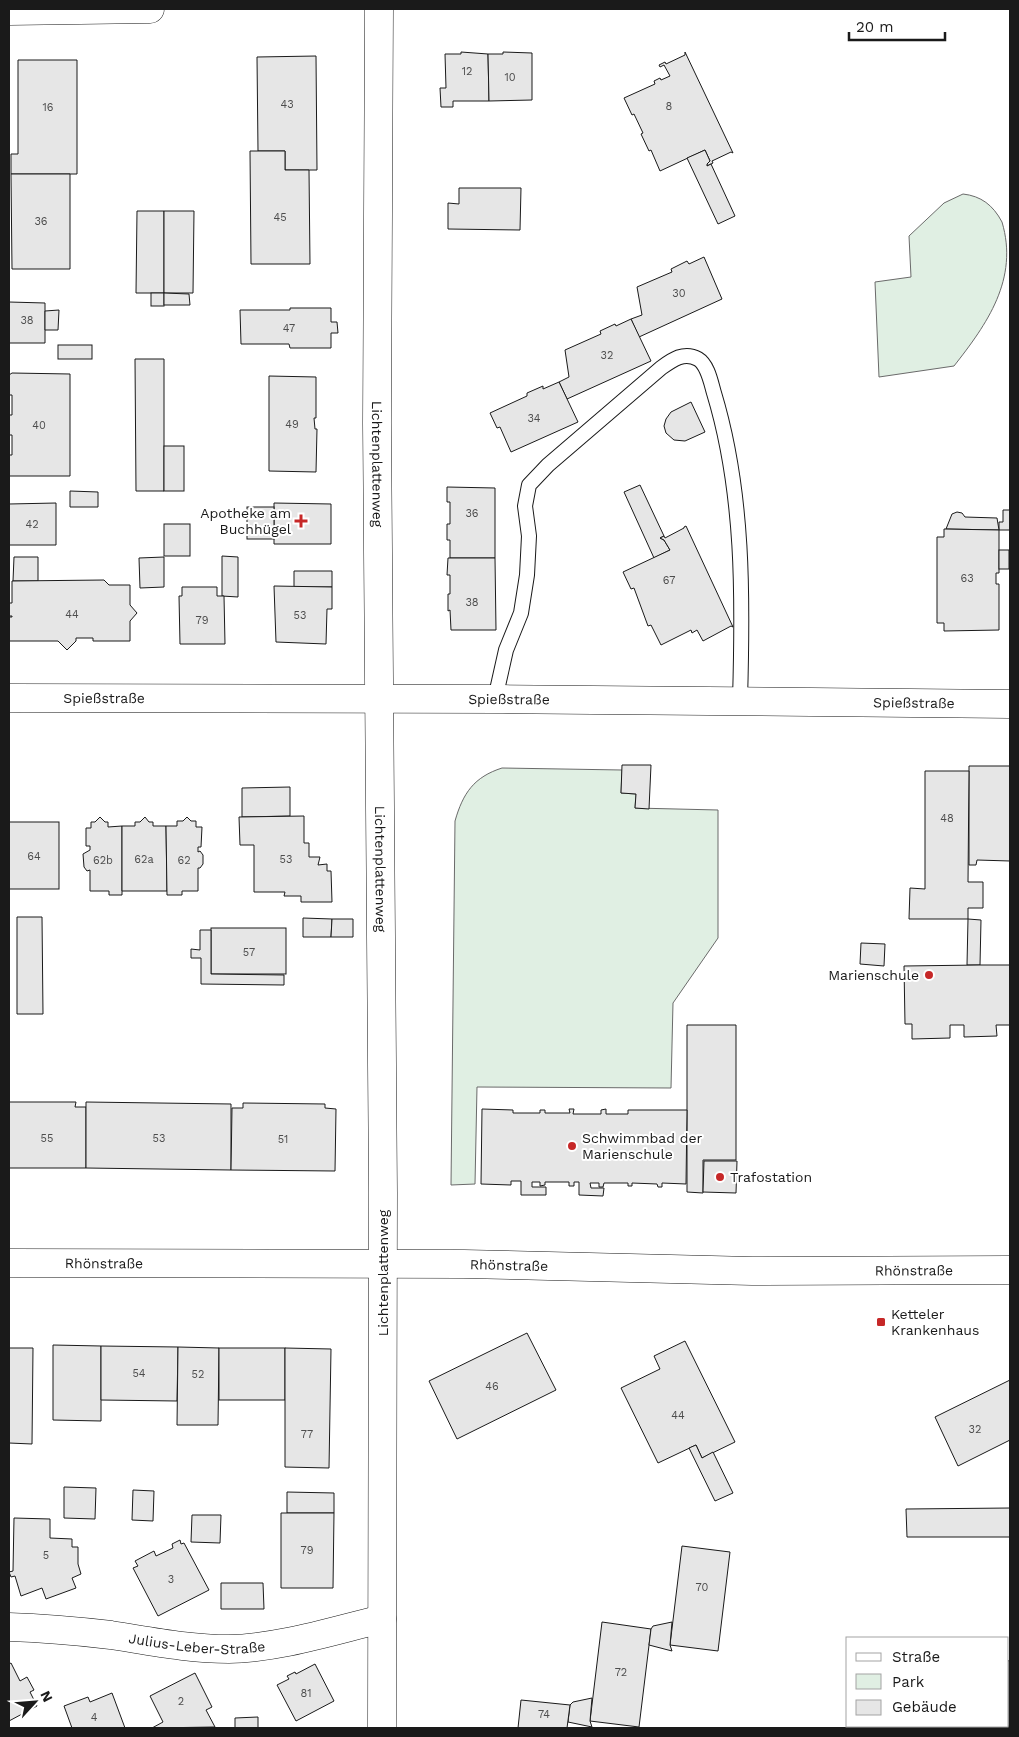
<svg xmlns="http://www.w3.org/2000/svg" width="1019" height="1737" viewBox="0 0 1019 1737" font-family="'Work Sans',sans-serif">
<style>
.green{fill:#e0efe3;stroke:#6a6a6a}
.building{fill:#e6e6e6;stroke:#1a1a1a}
.lines{fill:none;stroke-linecap:round;stroke-linejoin:round}
.lane-casing{stroke:#1a1a1a;stroke-width:16}
.street-casing{stroke:#1a1a1a;stroke-width:29}
.primary-casing{stroke:#1a1a1a;stroke-width:29}
.lane{stroke:#fff;stroke-width:14}
.street{stroke:#fff;stroke-width:28}
.primary{stroke:#fff;stroke-width:28}
.poi-dot{fill:#c62828;stroke:#fff;stroke-width:2}
.labels{text-anchor:middle;stroke-width:4;stroke-linejoin:round;paint-order:stroke}
.number-label{font-size:11px;fill:#4d4d4d}
.street-label{font-size:14px;fill:#1a1a1a;stroke:#fff}
.poi-label{font-size:14px;fill:#1a1a1a;stroke:#fff;text-anchor:start}
</style>
<rect width="100%" height="100%" fill="#fff"/>
<g class="green">
<path d="M963 194C981 196 993 205 1002 222 1019 279 987 324 954 366L879 377 875 282 911 277 909 236 944 203Z"/>
<path d="M502 768 622 770 621 793 636 794 635 808 718 810V938L673 1003 671 1088 477 1087 475 1184 451 1185 455 821C463 793 474 777 502 768Z"/>
</g>
<g class="building">
<path d="M461 52 488 54 489 101H453V107H441L440 88H446L445 54H461Z"/>
<path d="M503 52 532 53V100L489 101 488 54H503Z"/>
<path d="M685 52 733 153 731 152 712 161 713 163 707 166V164L710 161 705 150 660 171 651 150 649 151 641 134 643 133 634 114 632 115 624 98 655 84 654 81 660 78 661 80 670 76 664 65 660 67 659 65 665 62 666 64 685 55Z"/>
<path d="M316 56 317 170H285V151H258L257 57Z"/>
<path d="M18 60H77V174H11V154H18Z"/>
<path d="M705 150 710 161 707 164V166L711 164 735 216 718 224 687 158Z"/>
<path d="M250 151H285V170H309L310 264H251Z"/>
<path d="M11 174H70V269H12Z"/>
<path d="M459 188H521L520 230 448 229V203L459 204Z"/>
<path d="M137 211H164V293H136Z"/>
<path d="M164 211H194L193 293H164Z"/>
<path d="M704 257 722 299 639 337 631 319 642 315 637 287 672 272 671 269 687 261 689 264Z"/>
<rect x="151" y="293" width="13" height="13"/>
<path d="M164 293 189 294 190 305H164Z"/>
<path d="M9 302 45 303V343H9Z"/>
<path d="M290 308H331V322H337L338 333H331V348H290L289 344H241L240 310H290Z"/>
<path d="M59 310 58 330H45V311Z"/>
<path d="M631 319 651 361 567 399 559 382 569 377 565 350 601 334 600 331 615 324 616 326Z"/>
<rect x="58" y="345" width="34" height="14"/>
<path d="M135 359H164V491H136Z"/>
<path d="M12 373 70 374V476H9V455H12V435H9V415H12V395H9V375Z"/>
<path d="M269 376 316 377V418H314L315 429H317L316 472 269 471Z"/>
<path d="M559 382 578 422 511 452 500 427 497 428 490 413 527 396V393L543 386V389Z"/>
<path d="M691 402 705 432 685 441 674 440 666 433 664 426 666 419 671 412Z"/>
<rect x="164" y="446" width="20" height="45"/>
<path d="M640 485 664 536 660 538 664 540 670 550 654 558 624 492Z"/>
<path d="M447 487 495 488V558H450V540H447V524H450V502H447Z"/>
<path d="M70 491 98 492V507H70Z"/>
<path d="M56 503V545H9V504Z"/>
<path d="M274 503 331 504V544H274Z"/>
<rect x="247" y="507" width="27" height="32"/>
<path d="M1003 510H1010V530H999V522H1003Z"/>
<path d="M957 512 962 513 965 517 997 518 999 530 946 529 952 514Z"/>
<rect x="164" y="524" width="26" height="32"/>
<path d="M686 526 733 627 731 626 703 641 697 630 692 633 691 630 661 645 651 625 648 626 634 588 631 589 623 572 670 550 664 540 660 538 664 536 665 538 684 528V527Z"/>
<path d="M944 529 999 530V573H996V584H999V630L944 631V623H937V537H944Z"/>
<rect x="999" y="550" width="10" height="19"/>
<path d="M222 556 238 557V597L222 596Z"/>
<path d="M14 557H38V581H13Z"/>
<path d="M164 557V587L140 588 139 558Z"/>
<path d="M448 558H495L496 630H451L450 610 448 611V594H450V575H447Z"/>
<path d="M294 571H332V587H295L294 586Z"/>
<path d="M104 580 109 585H130V605L137 613 130 621V641H93V638H76V641L67 650 58 641H9V617H12V616H9V603H12V581Z"/>
<path d="M274 586 332 587V609H327L326 644 276 642Z"/>
<path d="M182 587H217V596H224L225 644H180L179 596H182Z"/>
<path d="M622 765H651L649 809 635 808 636 794 621 793Z"/>
<path d="M969 766H1010V861L977 860 976 865H969Z"/>
<path d="M925 771H969L968 882H983V908H968V919H909L910 888 925 889Z"/>
<path d="M290 787V816L242 817V788Z"/>
<path d="M304 816V843H309V857H320L318 865 327 864V871H331L332 902H301V896H284L285 892H254V845H240L239 817Z"/>
<path d="M100 817 105 822H108V827L122 826V895H109V891H90V870L87 871 84 867 83 854 90 850V846H86V828H91V822H95Z"/>
<path d="M145 817 149 822H153V826H166L167 891H122V826H135V822H140Z"/>
<path d="M187 817 191 821H196V827H202L201 847H198V852L200 851 203 855V864L200 868H198V891H182V895H167L166 826H177V821H183Z"/>
<rect x="9" y="822" width="50" height="67"/>
<path d="M17 917H42L43 1014H17Z"/>
<path d="M303 918 332 919 331 937H303Z"/>
<path d="M332 919H353V937H331Z"/>
<path d="M968 919 981 920 980 965H967Z"/>
<rect x="211" y="928" width="75" height="46"/>
<path d="M200 930H211V974L284 975V985L201 984V958H191V949L200 950Z"/>
<path d="M861 943 885 944 884 966 860 964Z"/>
<path d="M980 965H1010V1025H996L997 1036 964 1037V1025H950V1038L912 1039V1024H905L904 966Z"/>
<path d="M687 1025H736V1160H703V1193L687 1192Z"/>
<path d="M9 1102H76L75 1107H86V1168H9Z"/>
<path d="M86 1102 231 1104V1170L86 1168Z"/>
<path d="M243 1103 325 1104V1108L336 1109 335 1171 231 1170 232 1108H243Z"/>
<path d="M482 1109 513 1110V1113H540V1110H545V1113H570L569 1109H574L573 1114H601V1110L606 1109V1114H628V1110H687L686 1184 662 1183V1187H658L657 1184 632 1183V1186H628V1183H604L603 1187H599V1183H590L591 1188H604L603 1196 579 1195V1182H574V1186H569V1182H545V1185L540 1186V1182H532V1187H546V1195H521V1181H511V1185L481 1184Z"/>
<path d="M704 1161H737L736 1193 703 1192Z"/>
<path d="M527 1333 556 1390 457 1439 429 1381Z"/>
<path d="M685 1341 735 1442 702 1458 696 1445 658 1463 621 1388 660 1369 654 1356Z"/>
<path d="M53 1345 101 1346V1421L53 1420Z"/>
<path d="M101 1346 178 1347 177 1401 101 1400Z"/>
<path d="M178 1347 219 1348 218 1425H177Z"/>
<path d="M9 1348H33L32 1444 9 1443Z"/>
<rect x="219" y="1348" width="66" height="52"/>
<path d="M285 1348 331 1349 329 1468 285 1467Z"/>
<path d="M1010 1380V1440L958 1466 935 1417Z"/>
<path d="M696 1445 702 1458 713 1452 733 1493 715 1501 689 1448Z"/>
<path d="M64 1487 96 1488 95 1519 64 1518Z"/>
<path d="M133 1490 154 1491 153 1521 132 1520Z"/>
<path d="M287 1492 334 1493V1513H287Z"/>
<path d="M1010 1508V1537H907L906 1509Z"/>
<path d="M281 1513H334L333 1588H281Z"/>
<path d="M192 1515H221L220 1543 191 1542Z"/>
<path d="M14 1518 50 1519V1538L72 1539V1547H78V1564L81 1574 72 1578 76 1588 46 1599 42 1588 21 1596 15 1576 11 1577 9 1572 13 1571Z"/>
<path d="M180 1540 181 1544 184 1543 209 1590 158 1616 133 1568 138 1566 135 1561 154 1551 156 1556 173 1548 172 1544Z"/>
<path d="M682 1546 730 1552 718 1651 670 1645Z"/>
<path d="M221 1583H263L264 1609H221Z"/>
<path d="M602 1622 651 1629 639 1727 590 1721Z"/>
<path d="M672 1622 670 1645 672 1651 649 1645 651 1629 653 1626Z"/>
<path d="M1010 1660V1726L1000 1728 999 1726H1008V1661Z"/>
<path d="M11 1663 20 1681 27 1677 34 1690 30 1692 37 1706 9 1721V1664Z"/>
<path d="M315 1664 334 1701 296 1721 277 1685 289 1679 287 1676 295 1672 296 1674Z"/>
<path d="M195 1673 212 1707 206 1710 215 1727 152 1728 163 1722 150 1696Z"/>
<path d="M112 1693 125 1728H72L64 1706 88 1697 90 1702Z"/>
<path d="M592 1698 590 1721 592 1727 568 1722 570 1705 573 1702Z"/>
<path d="M521 1700 570 1705 567 1728H518Z"/>
<path d="M258 1717V1728H235V1718Z"/>
<path d="M909 1726H999L1000 1728H910Z"/>
</g>
<g class="lines">
<defs>
<path id="lane" d="M495 699 506 650 521 613 527 575 529 536 525 506 529 485 548 465 661 368C672 360 684 351 698 359 708 365 711 383 714 393 744 492 743 598 740 700"/>
<g id="street">
<path id="s1" d="M379 9 377 423 383 1192 382 1728"/>
<path d="M9 11 150 9"/>
<path id="s2" d="M9 698C343 698 676 699 1010 704"/>
<path id="s3" d="M9 1627C43 1628 77 1631 111 1635 150 1641 189 1649 229 1649 280 1648 332 1631 382 1619"/>
</g>
<g id="primary">
<path id="s4" d="M9 1263 464 1264 752 1271 1010 1270"/>
</g>
</defs>
<use href="#lane" class="lane-casing"/>
<use href="#street" class="street-casing"/>
<use href="#primary" class="primary-casing"/>
<use href="#lane" class="lane"/>
<use href="#street" class="street"/>
<use href="#primary" class="primary"/>
</g>
<g class="poi-dot">
<path d="M298.5 513.5h5v5h5v5h-5v5h-5v-5h-5v-5h5z"/>
<circle cx="929" cy="975" r="5"/>
<circle cx="572" cy="1146" r="5"/>
<circle cx="720" cy="1177" r="5"/>
<rect x="876" y="1317" width="10" height="10" rx="2.5"/>
</g>
<g class="labels">
<g class="number-label">
<text x="467" y="75">12</text>
<text x="510" y="81">10</text>
<text x="287" y="108">43</text>
<text x="669" y="110">8</text>
<text x="48" y="111">16</text>
<text x="280" y="221">45</text>
<text x="41" y="225">36</text>
<text x="679" y="297">30</text>
<text x="27" y="324">38</text>
<text x="289" y="332">47</text>
<text x="607" y="359">32</text>
<text x="534" y="422">34</text>
<text x="292" y="428">49</text>
<text x="39" y="429">40</text>
<text x="472" y="517">36</text>
<text x="32" y="528">42</text>
<text x="967" y="582">63</text>
<text x="669" y="584">67</text>
<text x="472" y="606">38</text>
<text x="72" y="618">44</text>
<text x="300" y="619">53</text>
<text x="202" y="624">79</text>
<text x="947" y="822">48</text>
<text x="34" y="860">64</text>
<text x="144" y="863">62a</text>
<text x="286" y="863">53</text>
<text x="103" y="864">62b</text>
<text x="184" y="864">62</text>
<text x="249" y="956">57</text>
<text x="47" y="1142">55</text>
<text x="159" y="1142">53</text>
<text x="283" y="1143">51</text>
<text x="139" y="1377">54</text>
<text x="198" y="1378">52</text>
<text x="492" y="1390">46</text>
<text x="678" y="1419">44</text>
<text x="975" y="1433">32</text>
<text x="307" y="1438">77</text>
<text x="307" y="1554">79</text>
<text x="46" y="1559">5</text>
<text x="171" y="1583">3</text>
<text x="702" y="1591">70</text>
<text x="621" y="1676">72</text>
<text x="306" y="1697">81</text>
<text x="181" y="1705">2</text>
<text x="544" y="1718">74</text>
<text x="94" y="1721">4</text>
</g>
<g class="street-label">
<text dy="5" stroke="none"><textPath href="#s1" startOffset="455">Lichtenplattenweg</textPath></text>
<text dy="5" stroke="none"><textPath href="#s2" startOffset="95">Spießstraße</textPath></text>
<text dy="5" stroke="none"><textPath href="#s2" startOffset="500">Spießstraße</textPath></text>
<text dy="5" stroke="none"><textPath href="#s2" startOffset="905">Spießstraße</textPath></text>
<text dy="5" stroke="none"><textPath href="#s1" startOffset="860">Lichtenplattenweg</textPath></text>
<text dy="5" stroke="none"><textPath href="#s4" startOffset="95">Rhönstraße</textPath></text>
<text dy="5" stroke="none"><textPath href="#s4" startOffset="500">Rhönstraße</textPath></text>
<text dy="5" stroke="none"><textPath href="#s4" startOffset="905">Rhönstraße</textPath></text>
<text transform="translate(383 1273) rotate(-90)" y="5">Lichtenplattenweg</text>
<text dy="5" stroke="none"><textPath href="#s3" startOffset="189">Julius-Leber-Straße</textPath></text>
</g>
<g class="poi-label">
<text x="291" y="518" text-anchor="end">Apotheke am<tspan x="291" dy="16">Buchhügel</tspan></text>
<text x="919" y="980" text-anchor="end">Marienschule</text>
<text x="582" y="1143">Schwimmbad der<tspan x="582" dy="16">Marienschule</tspan></text>
<text x="730" y="1182">Trafostation</text>
<text x="891" y="1319">Ketteler<tspan x="891" dy="16">Krankenhaus</tspan></text>
</g>
</g>
<rect width="1019" height="1737" fill="none" stroke="#1a1a1a" stroke-width="20"/>
<rect x="846" y="1637" width="162" height="90" fill="#ffffff" stroke="#a3a3a3"/>
<rect x="856" y="1653" width="25" height="8" fill="#ffffff" stroke="#a3a3a3"/>
<text x="892" y="1662" font-size="15" fill="#1a1a1a">Straße</text>
<rect x="856" y="1674" width="25" height="15" fill="#e0efe3" stroke="#a3a3a3"/>
<text x="892" y="1687" font-size="15" fill="#1a1a1a">Park</text>
<rect x="856" y="1700" width="25" height="15" fill="#e6e6e6" stroke="#a3a3a3"/>
<text x="892" y="1712" font-size="15" fill="#1a1a1a">Gebäude</text>
<g transform="translate(35 1702) rotate(64)" stroke="#ffffff" stroke-width="4" paint-order="stroke">
<path d="M0-4L9 19L0 12L-9 19Z" fill="#1a1a1a"/>
<text y="-8" font-size="14" font-weight="bold" text-anchor="middle" fill="#1a1a1a">N</text>
</g>
<path d="M849 32v8h96v-8" fill="none" stroke="#1a1a1a" stroke-width="2.5"/>
<text x="856" y="32" font-size="15" fill="#1a1a1a" stroke="#ffffff" stroke-width="4" paint-order="stroke">20 m</text>
</svg>
